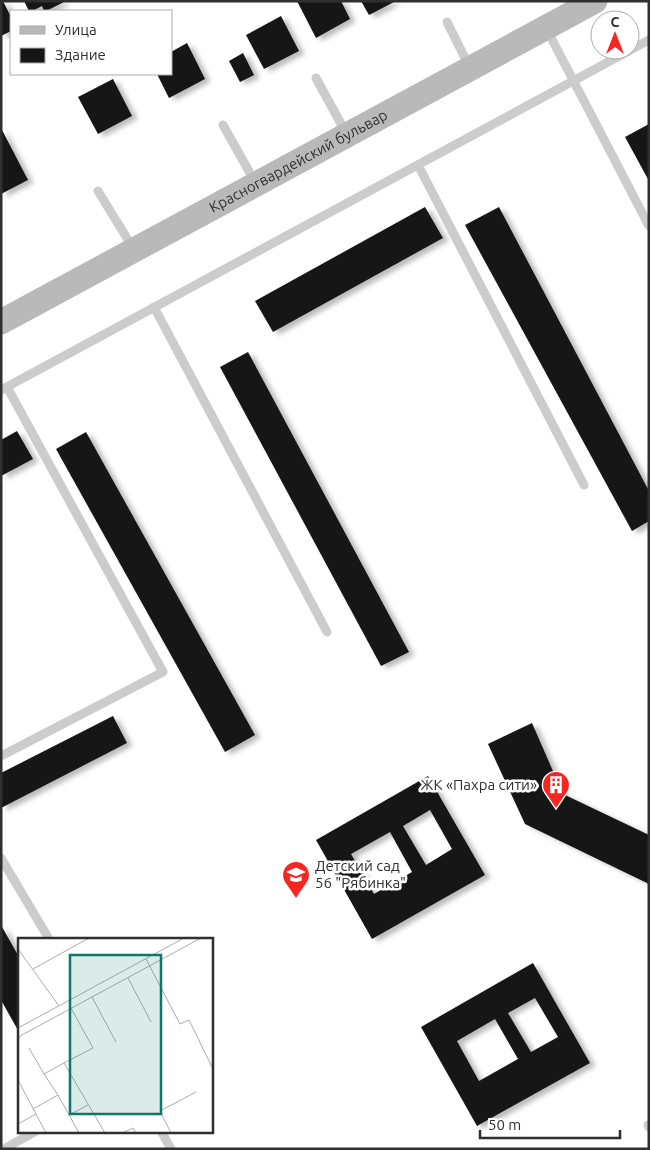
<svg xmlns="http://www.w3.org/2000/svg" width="650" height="1150" viewBox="0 0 650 1150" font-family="Ubuntu,sans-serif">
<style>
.building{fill:#161616;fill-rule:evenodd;filter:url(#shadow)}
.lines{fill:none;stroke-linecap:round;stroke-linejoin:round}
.lane{stroke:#ccc;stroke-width:9}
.secondary{stroke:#b9b9b9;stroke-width:25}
.labels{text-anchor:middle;stroke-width:5;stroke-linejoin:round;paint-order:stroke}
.street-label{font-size:15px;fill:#2f2f2f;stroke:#fff}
.poi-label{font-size:15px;fill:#2f2f2f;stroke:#fff;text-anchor:end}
.inset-road{fill:none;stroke:#acacac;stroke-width:1}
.view{fill:#0f766e;fill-opacity:0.15;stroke:#0f766e;stroke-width:2.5}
.inset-edge{fill:none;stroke:#2f2f2f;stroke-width:2.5}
</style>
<defs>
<filter id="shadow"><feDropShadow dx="5.5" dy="3" stdDeviation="2.5" flood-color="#0004"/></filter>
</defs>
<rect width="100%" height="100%" fill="#fff"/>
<g class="building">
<path d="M1 1H3L11 17V31L1 36Z"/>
<path d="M24 1H66L46 11H44L42 6 32 11H29Z"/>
<path d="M297 1H341L350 19 316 38Z"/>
<path d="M361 1H396L369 15Z"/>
<path d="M281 16 299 51 264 69 246 35Z"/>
<path d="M187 43 205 79 169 98 157 74H171V52Z"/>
<path d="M243 53 254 75 240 82 229 61Z"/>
<path d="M113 79 132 116 98 134 78 97Z"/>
<path d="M649 124V181L625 137Z"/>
<path d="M1 128 28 180 1 194Z"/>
<path d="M425 207 443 238 273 332 255 301Z"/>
<path d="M499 207 649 491V521L632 531 465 225Z"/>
<path d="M248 352 409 652 381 666 220 367Z"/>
<path d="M17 431 33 459 1 476V440Z"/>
<path d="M86 432 255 735 225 752 56 449Z"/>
<path d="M113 716 127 743 1 808V773Z"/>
<path d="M532 723 563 794 649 835V884L525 824 488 744Z"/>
<path d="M428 776 485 875 372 939 316 840ZM430 810 452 849 426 865 403 826ZM390 832 412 872 374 894 351 854Z"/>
<path d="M1 925 19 957V1032L1 1000Z"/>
<path d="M533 963 590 1063 477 1126 421 1027ZM535 998 558 1037 531 1052 508 1013ZM495 1019 518 1059 479 1081 457 1041Z"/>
</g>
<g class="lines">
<g class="lane">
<path d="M447 22 469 66"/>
<path d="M546 28 649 226"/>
<path d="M316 78 346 133"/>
<path d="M223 125 255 182"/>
<path d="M418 165 584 485"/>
<path d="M98 191 133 248"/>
<path d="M154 307 327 632"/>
<path d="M1 390 649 40"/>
<path d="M1 756 163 672 7 387"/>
<path d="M1 858 49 939"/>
<path d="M649 1125H648L649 1127"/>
<path d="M161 1131 171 1149"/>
<path d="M4 1149 36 1131"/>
</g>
<path class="secondary" id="s1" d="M1 322 595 1"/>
</g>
<defs>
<symbol id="building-pin" viewBox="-11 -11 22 30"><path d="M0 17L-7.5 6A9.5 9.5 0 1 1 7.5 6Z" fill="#f72621" stroke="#fff"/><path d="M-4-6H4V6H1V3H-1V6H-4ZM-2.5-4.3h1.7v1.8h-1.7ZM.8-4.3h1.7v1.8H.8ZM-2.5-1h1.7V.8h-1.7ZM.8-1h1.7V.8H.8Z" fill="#fff"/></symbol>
<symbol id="school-pin" viewBox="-11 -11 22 30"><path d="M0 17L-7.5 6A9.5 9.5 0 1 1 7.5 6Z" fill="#f72621" stroke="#fff"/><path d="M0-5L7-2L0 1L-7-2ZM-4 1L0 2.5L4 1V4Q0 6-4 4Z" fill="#fff"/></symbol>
</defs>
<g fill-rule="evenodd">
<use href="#building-pin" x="540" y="769" width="32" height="43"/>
<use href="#school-pin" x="280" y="859" width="32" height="43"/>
</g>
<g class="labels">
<g class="street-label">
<text dy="5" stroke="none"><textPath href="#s1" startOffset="338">Красногвардейский бульвар</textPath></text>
</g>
<g class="poi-label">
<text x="537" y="790">ЖК «Пахра сити»</text>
<text x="315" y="871" text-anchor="start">Детский сад<tspan x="315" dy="17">56 "Рябинка"</tspan></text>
</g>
</g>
<g transform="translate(18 938)">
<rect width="195" height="195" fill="#fff"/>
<path class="inset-road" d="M0 11 41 68M128 21 162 86 171 82 195 131M15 31 71 0M110 40 133 84M74 59 98 104M53 70 75 110 46 125 87 195M0 90 166 0M0 103 2 98 183 0M11 110 26 136M0 142 28 195M40 157 61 195M15 171 40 157 26 136 46 125M51 177 70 167M0 186 18 176M104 195 115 190 118 195M153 195 142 173 178 154"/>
<path class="view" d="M52 17H143V176H52Z"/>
<rect width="195" height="195" class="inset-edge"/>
</g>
<rect width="650" height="1150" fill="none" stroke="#2f2f2f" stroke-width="5"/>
<rect x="10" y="10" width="162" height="65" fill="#ffffff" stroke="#acacac"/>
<rect x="20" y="26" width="25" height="8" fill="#b9b9b9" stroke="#acacac"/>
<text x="55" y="35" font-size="15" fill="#2f2f2f">Улица</text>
<rect x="20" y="48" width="25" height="15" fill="#161616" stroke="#acacac"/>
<text x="55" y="60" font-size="15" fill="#2f2f2f">Здание</text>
<g transform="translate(615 35)"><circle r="24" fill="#ffffff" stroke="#acacac"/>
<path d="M0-4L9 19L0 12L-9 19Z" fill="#f72621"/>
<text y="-8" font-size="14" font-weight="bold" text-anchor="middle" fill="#2f2f2f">С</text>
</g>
<path d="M480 1130v8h140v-8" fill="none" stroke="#2f2f2f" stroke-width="2.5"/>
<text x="488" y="1130" font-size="15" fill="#2f2f2f" stroke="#ffffff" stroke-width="4" paint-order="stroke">50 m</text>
</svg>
